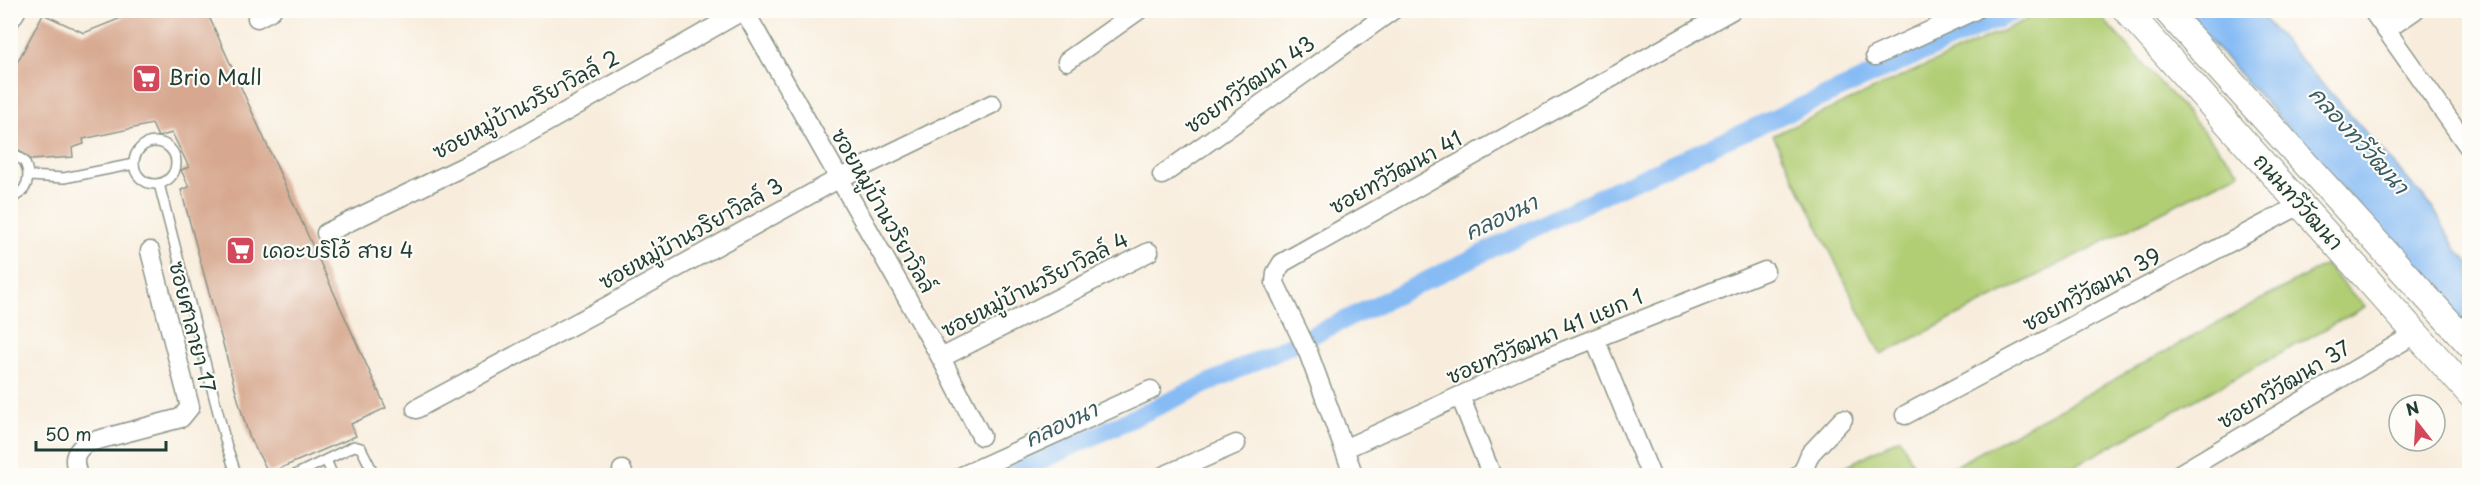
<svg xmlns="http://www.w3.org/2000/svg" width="2480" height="486" viewBox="0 0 2480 486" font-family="'Playpen Sans','Playpen Sans Thai',sans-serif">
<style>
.green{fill:#b1ce74;stroke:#688654;stroke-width:1.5}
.water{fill:#86bbf4;stroke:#527c94;stroke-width:1.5}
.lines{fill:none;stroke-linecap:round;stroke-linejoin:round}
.canal{stroke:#86bbf4;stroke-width:18}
.building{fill:#d7a88f}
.lane-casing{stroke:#8c9588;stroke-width:12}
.street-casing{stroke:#8c9588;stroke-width:21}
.secondary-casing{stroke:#8c9588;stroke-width:28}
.lane{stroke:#fff;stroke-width:9}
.street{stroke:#fff;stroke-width:18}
.secondary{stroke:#fff;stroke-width:26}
.labels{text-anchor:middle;stroke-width:4.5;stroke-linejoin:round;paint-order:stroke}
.poi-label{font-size:21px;fill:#1f3d34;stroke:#fdfcf7;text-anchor:start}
.street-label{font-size:21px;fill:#1f3d34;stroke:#fdfcf7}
.water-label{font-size:22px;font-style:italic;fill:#395c64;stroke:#fdfcf7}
</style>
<rect width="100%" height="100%" fill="#fdfcf7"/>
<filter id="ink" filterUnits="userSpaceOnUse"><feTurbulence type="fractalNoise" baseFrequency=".0167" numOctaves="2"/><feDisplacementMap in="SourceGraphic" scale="12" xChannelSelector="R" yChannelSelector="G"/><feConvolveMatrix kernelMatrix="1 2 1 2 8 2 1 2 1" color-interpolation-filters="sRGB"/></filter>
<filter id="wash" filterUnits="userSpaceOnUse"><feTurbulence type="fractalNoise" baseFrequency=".008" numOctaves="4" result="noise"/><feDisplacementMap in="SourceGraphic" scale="24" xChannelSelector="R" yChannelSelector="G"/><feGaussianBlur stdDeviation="1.35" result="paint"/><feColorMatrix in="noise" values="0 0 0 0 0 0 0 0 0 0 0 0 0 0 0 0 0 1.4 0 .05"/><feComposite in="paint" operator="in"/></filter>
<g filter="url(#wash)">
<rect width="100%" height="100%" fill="#f8eddd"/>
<g class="green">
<path d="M2048 10 2096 11 2240 172 1881 355 1773 135Z"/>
<path d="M2325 265 2365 307 2058 475H1938Z"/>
<path d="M1900 438 1919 475H1829Z"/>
</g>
<path class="water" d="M2183 11H2257L2433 208 2457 251 2469 262V329Z"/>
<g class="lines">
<path class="canal" d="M1008 476 1351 317 1609 192 2018 10"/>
</g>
<g id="blocks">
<path class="building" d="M141 10H206L386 408 351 424 356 436 269 473 250 439 241 410 181 190 189 187 181 170 189 167 172 133 158 137 152 124 83 139 84 144 72 148 73 157 31 160 10 142V76L43 14 84 33Z"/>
</g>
</g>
<g filter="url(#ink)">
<use href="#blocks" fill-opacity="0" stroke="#8c9588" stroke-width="1.5"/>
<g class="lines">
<defs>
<g id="lane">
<path d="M10 29 22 10"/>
<circle cx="155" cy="163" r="21"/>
<path d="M10 152 24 161C32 176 28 193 10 198"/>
<path d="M29 176 64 178 134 164"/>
<path d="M159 184 227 447 237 476"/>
<path d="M326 460 333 476"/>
<path d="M293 476 354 446 361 448 375 476"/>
</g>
<g id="street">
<path d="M744 10 941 358 981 436"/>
<path d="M2372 10 2470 149"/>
<path d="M257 18 272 10"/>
<path d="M2386 30 2415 10"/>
<path d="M1875 56 1975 10"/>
<path d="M1067 61 1139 10"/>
<path d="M1162 175 1393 10"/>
<path d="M326 233 502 148 744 10"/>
<path d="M1595 339 1651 476"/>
<path d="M941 358 1149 252"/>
<path d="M1460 396 1492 476"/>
<path d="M416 409 604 308 838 179 992 104"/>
<path d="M1905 415 2300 205"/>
<path d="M1344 449 1523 367 1765 271"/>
<path d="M622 470 624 476"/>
<path d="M78 476C73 459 73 454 86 443L181 418 190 407 150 251"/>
<path d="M962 476 1151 390"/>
<path d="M1163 476 1236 444"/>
<path d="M1354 476 1308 352 1275 283 1276 273 1282 263 1732 10"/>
<path d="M1797 476 1803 471 1810 454 1843 419"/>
<path d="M2176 476 2415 334"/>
</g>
<g id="secondary">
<path d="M2126 10 2470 394"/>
<path d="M2166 10 2470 345"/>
</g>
</defs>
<use href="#lane" class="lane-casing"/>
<use href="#street" class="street-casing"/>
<use href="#secondary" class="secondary-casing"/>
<use href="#lane" class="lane"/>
<use href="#street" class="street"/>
<use href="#secondary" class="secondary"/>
</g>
</g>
<defs>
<symbol id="supermarket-square" viewBox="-11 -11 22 22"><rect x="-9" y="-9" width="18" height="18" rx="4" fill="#d1495b" stroke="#fdfcf7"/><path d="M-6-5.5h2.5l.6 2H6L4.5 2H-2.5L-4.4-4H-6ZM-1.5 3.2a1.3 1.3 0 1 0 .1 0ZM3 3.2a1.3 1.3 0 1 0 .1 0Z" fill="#fff"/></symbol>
</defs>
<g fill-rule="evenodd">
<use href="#supermarket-square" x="130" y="62" width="33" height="33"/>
<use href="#supermarket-square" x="224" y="234" width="33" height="33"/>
</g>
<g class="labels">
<g class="poi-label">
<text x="168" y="85">Brio Mall</text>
<text x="262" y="258">เดอะบริโอ้ สาย 4</text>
</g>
<g class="street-label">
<text transform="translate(1250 85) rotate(-35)" y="7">ซอยทวีวัฒนา 43</text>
<text transform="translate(526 105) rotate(-28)" y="7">ซอยหมู่บ้านวริยาวิลล์ 2</text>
<text transform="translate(1396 173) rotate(-29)" y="7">ซอยทวีวัฒนา 41</text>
<text transform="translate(2298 202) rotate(48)" y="7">ถนนทวีวัฒนา</text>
<text transform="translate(883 211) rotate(60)" y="7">ซอยหมู่บ้านวริยาวิลล์</text>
<text transform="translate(691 234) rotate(-29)" y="7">ซอยหมู่บ้านวริยาวิลล์ 3</text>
<text transform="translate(1035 285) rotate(-27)" y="7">ซอยหมู่บ้านวริยาวิลล์ 4</text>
<text transform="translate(2092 290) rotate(-28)" y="7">ซอยทวีวัฒนา 39</text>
<text transform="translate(192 327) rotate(76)" y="7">ซอยศาลายา 17</text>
<text transform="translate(1545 337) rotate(-23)" y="7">ซอยทวีวัฒนา 41 แยก 1</text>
<text transform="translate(2284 385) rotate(-31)" y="7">ซอยทวีวัฒนา 37</text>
</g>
<g class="water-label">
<text transform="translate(2359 140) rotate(48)" y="8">คลองทวีวัฒนา</text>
<text transform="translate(1501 217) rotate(-25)" y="8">คลองนา</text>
<text transform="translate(1061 424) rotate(-25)" y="8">คลองนา</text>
</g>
</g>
<rect width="2480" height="486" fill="none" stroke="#fdfcf7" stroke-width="36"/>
<g transform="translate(2417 423) rotate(343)"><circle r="28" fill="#fdfcf7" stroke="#a4b0a9" stroke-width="1.5"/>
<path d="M0-4.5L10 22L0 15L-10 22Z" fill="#d1495b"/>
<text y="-9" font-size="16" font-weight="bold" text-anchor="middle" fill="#1f3d34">N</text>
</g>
<path d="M36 441v9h130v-9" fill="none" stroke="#1f3d34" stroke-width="3"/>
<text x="45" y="441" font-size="18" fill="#1f3d34" stroke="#fdfcf7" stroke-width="4.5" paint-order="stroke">50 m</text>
</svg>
